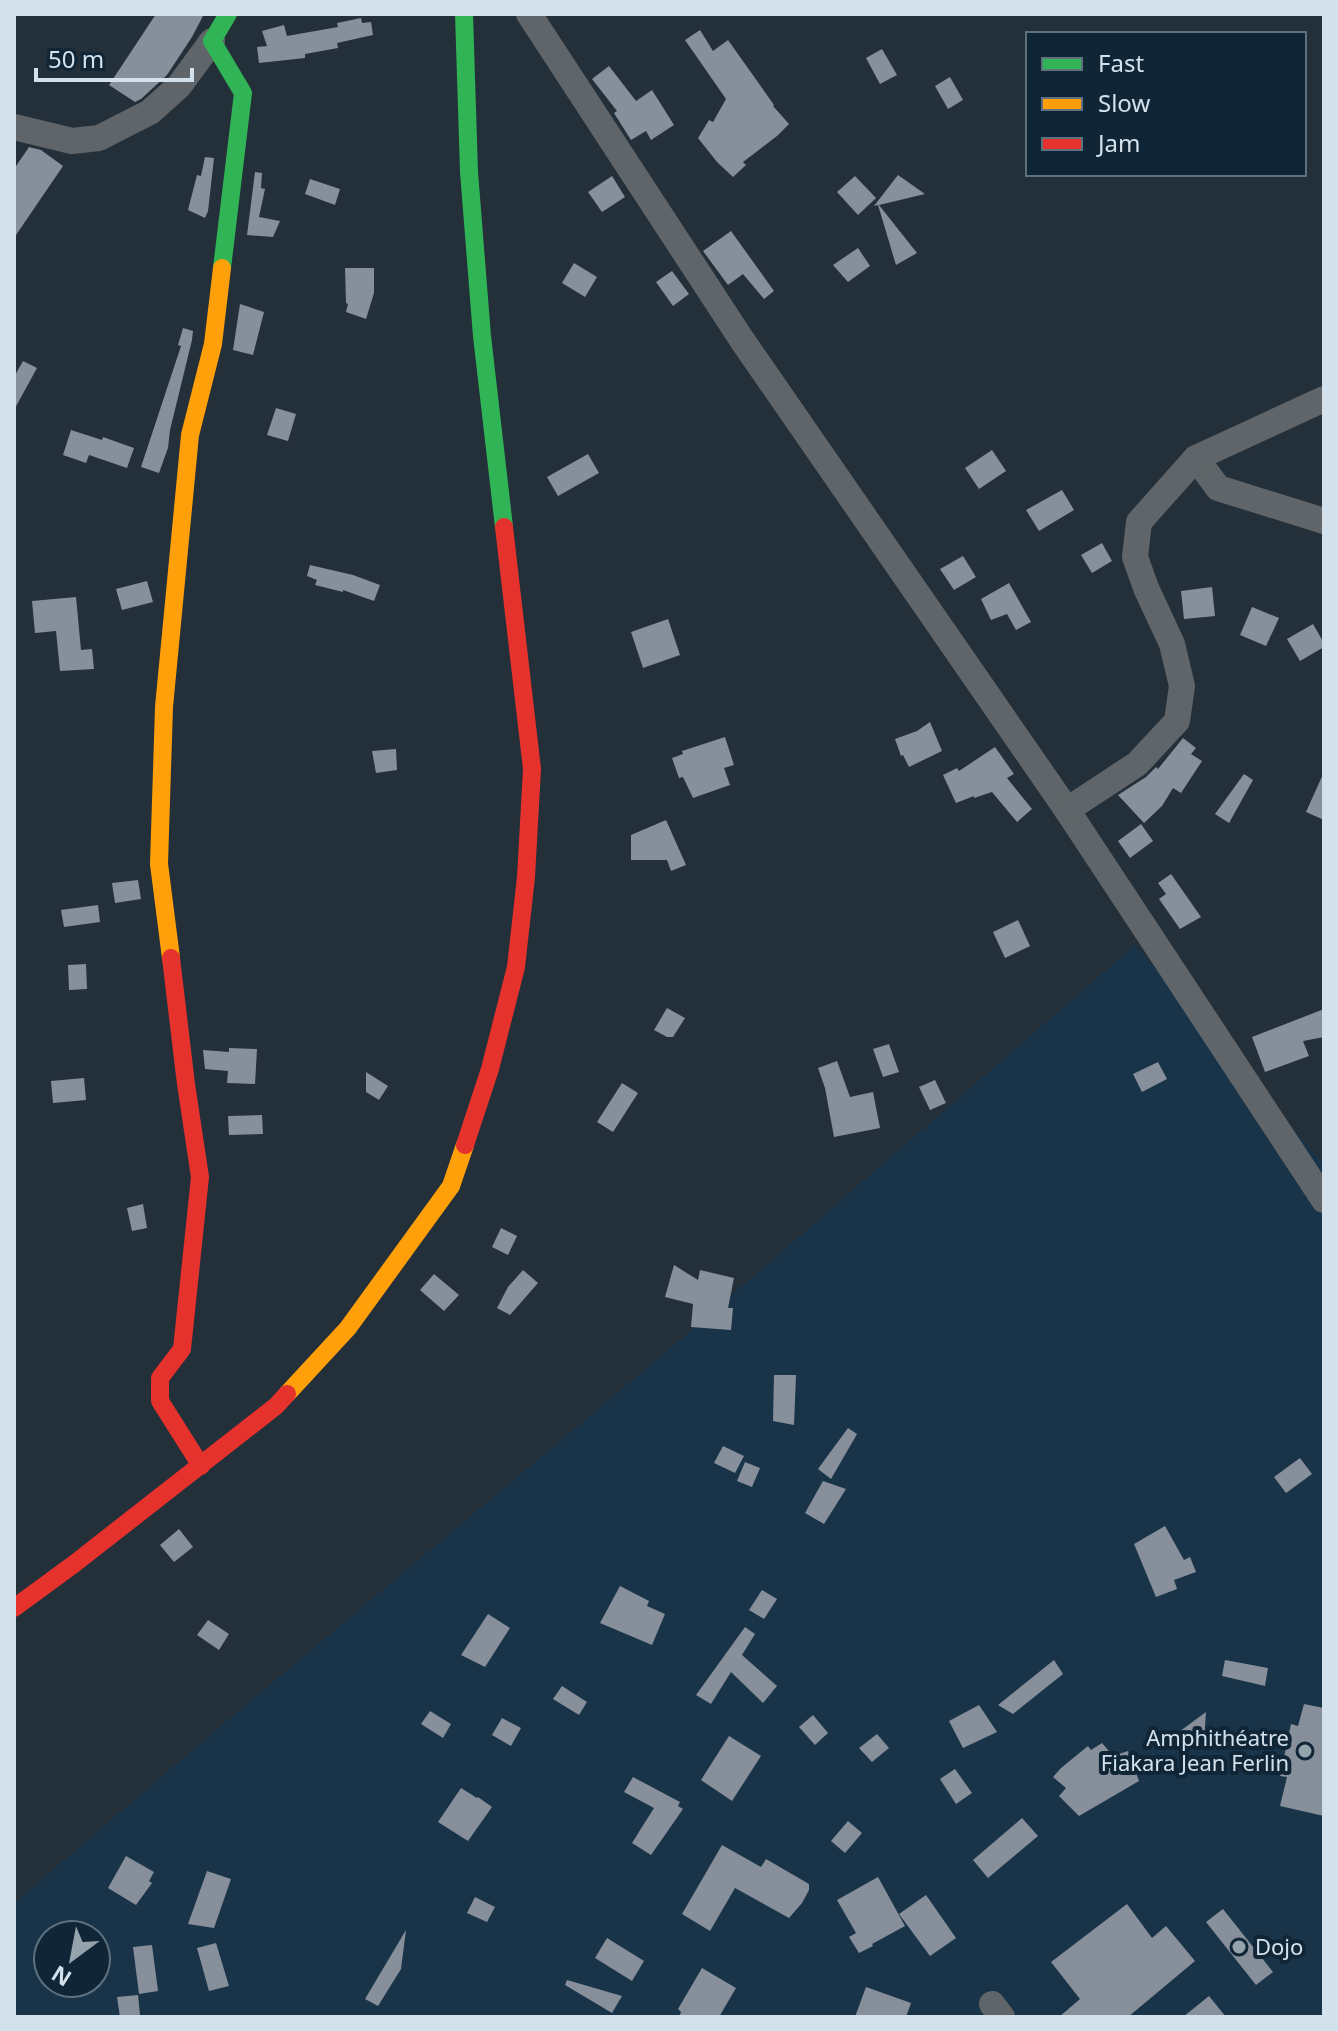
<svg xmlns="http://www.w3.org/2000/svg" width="1338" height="2031" viewBox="0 0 1338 2031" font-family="'Noto Sans',sans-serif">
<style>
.built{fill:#193449;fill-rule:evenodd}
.building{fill:#878f9b}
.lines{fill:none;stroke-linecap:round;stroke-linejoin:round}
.street{stroke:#5f6568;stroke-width:26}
.fast{stroke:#30b455;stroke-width:18}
.slow{stroke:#ff9f0a;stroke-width:18}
.jam{stroke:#e5322d;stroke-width:18}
.poi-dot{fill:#95a3ad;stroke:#102637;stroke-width:3}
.labels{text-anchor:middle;stroke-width:8;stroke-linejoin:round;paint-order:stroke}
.poi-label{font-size:22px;fill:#d3e1ec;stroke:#102637;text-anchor:end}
</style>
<rect width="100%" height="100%" fill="#232f39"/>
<path class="built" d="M1135 945 1324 1165V2017H14V1903L235 1714 673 1346ZM48 1935H96V1983H48Z"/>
<g class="building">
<path d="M156 14H204L192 37 167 75 141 99 135 102 109 85Z"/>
<path d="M361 18 362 23 371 22 373 35 337 43 338 48 305 54V58L259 63 257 47 267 46 262 31 284 25 287 36 338 27 337 23Z"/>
<path d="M700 30 713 51 728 40 774 105 773 106 789 124 777 136 743 162 746 165 733 177 717 162 698 138 709 120 713 122 726 99 685 40Z"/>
<path d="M882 49 897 75 880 84 866 58Z"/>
<path d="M609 66 636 101 652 90 674 125 651 140 646 131 631 140 614 113 617 111 592 79Z"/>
<path d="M950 77 963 100 948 109 935 86Z"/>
<path d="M29 147 41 150 63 166 14 238V169Z"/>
<path d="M205 157 214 158 208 211 205 218 188 210 197 175 201 176Z"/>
<path d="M255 172 262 173 261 188 265 189 259 217 280 221 273 237 247 235Z"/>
<path d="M898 175 925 194 879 205 917 253 896 265 878 205 874 206Z"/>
<path d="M612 176 625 197 602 212 588 192Z"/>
<path d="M855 176 876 198 858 215 837 192Z"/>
<path d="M310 179 340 189 335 205 305 194Z"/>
<path d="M731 231 774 291 764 299 743 274 728 285 703 251Z"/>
<path d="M858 248 870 266 848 282 833 265Z"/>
<path d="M574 263 597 277 585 297 562 283Z"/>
<path d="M345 268H374V293L366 319 346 312 348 304 346 303Z"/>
<path d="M672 271 689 294 673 306 656 282Z"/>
<path d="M240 304 264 312 253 355 233 350Z"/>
<path d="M183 328 193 331 192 340 170 430 168 448 159 473 141 467 181 346 178 345Z"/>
<path d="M23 361 37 368 14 410V377Z"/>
<path d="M276 408 296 414 288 441 267 435Z"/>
<path d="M71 430 102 440 103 437 134 448 127 468 89 455 86 463 63 455Z"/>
<path d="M992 450 1006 471 979 489 965 468Z"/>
<path d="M588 454 599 473 558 496 547 477Z"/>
<path d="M1062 490 1074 510 1039 531 1026 510Z"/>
<path d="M1102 543 1112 561 1092 573 1081 555Z"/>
<path d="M963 556 976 577 954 590 940 569Z"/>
<path d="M310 565 353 575 380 585 374 601 343 590V592L315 585 317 580 307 576Z"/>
<path d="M147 581 153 602 122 610 116 589Z"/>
<path d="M1009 583 1031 622 1016 630 1007 614 991 620 981 599Z"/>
<path d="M1212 587 1215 616 1184 619 1181 591Z"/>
<path d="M76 597 81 650 92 649 94 669 60 671 56 631 35 633 32 601Z"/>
<path d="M1252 607 1279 618 1266 646 1240 635Z"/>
<path d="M668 619 680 655 643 668 631 632Z"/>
<path d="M1313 624 1324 643V647L1300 661 1287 639Z"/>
<path d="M930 722 942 751 909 767 903 755 901 756 895 739 917 731Z"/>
<path d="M725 737 734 765 724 768 730 785 693 798 683 777 679 778 672 758 683 754 682 751Z"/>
<path d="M1183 738 1196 748 1191 754 1202 761 1181 793 1173 788 1162 806 1144 823 1118 795 1146 777 1156 767 1158 769Z"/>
<path d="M995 747 1014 774 1007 778 1032 809 1017 822 992 792 974 798V796L956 803 943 775 957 768 959 771Z"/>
<path d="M396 749 397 770 376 773 372 751Z"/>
<path d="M1324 772V820L1306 812Z"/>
<path d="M1244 774 1253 780 1229 823 1215 814Z"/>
<path d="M666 820 686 865 671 871 667 860H631V835Z"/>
<path d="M1141 824 1153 841 1130 858 1118 841Z"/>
<path d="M1171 874 1201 917 1180 929 1159 899 1166 894 1158 883Z"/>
<path d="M138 880 141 899 115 903 112 883Z"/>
<path d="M98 905 100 922 64 927 61 910Z"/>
<path d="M1018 920 1030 946 1005 958 993 932Z"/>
<path d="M86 964 87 989 69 990 68 965Z"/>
<path d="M667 1008 685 1018 673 1037H667L654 1030Z"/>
<path d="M1324 1009V1037L1303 1041 1309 1056 1265 1072 1252 1037Z"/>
<path d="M889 1044 899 1072 883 1077 873 1049Z"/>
<path d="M229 1048 257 1049 255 1084 227 1083 228 1071 205 1069 203 1050 229 1052Z"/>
<path d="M837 1061 850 1097 873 1092 880 1128 834 1137 825 1088 818 1068Z"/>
<path d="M1158 1062 1167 1079 1142 1092 1133 1074Z"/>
<path d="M366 1072 388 1086 379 1100 366 1092Z"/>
<path d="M84 1078 86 1100 53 1103 51 1081Z"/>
<path d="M935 1080 946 1103 930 1110 919 1087Z"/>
<path d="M622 1083 638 1093 613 1132 597 1122Z"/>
<path d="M262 1115 263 1134 229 1135 228 1116Z"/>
<path d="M143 1204 147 1228 132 1231 127 1208Z"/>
<path d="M501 1228 517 1236 508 1255 492 1247Z"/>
<path d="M674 1265 698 1280 700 1270 734 1278 728 1308H733L731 1330 691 1327 693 1304 665 1297Z"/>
<path d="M523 1270 538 1283 510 1315 497 1308 508 1287Z"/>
<path d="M434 1274 459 1295 444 1311 420 1290Z"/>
<path d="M774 1375H796L794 1425 773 1421Z"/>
<path d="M848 1428 857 1434 831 1479 818 1469Z"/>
<path d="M723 1446 744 1456 735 1473 714 1463Z"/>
<path d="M1300 1458 1312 1474 1286 1493 1274 1477Z"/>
<path d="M745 1462 760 1468 752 1487 737 1481Z"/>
<path d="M823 1481 846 1489 824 1524 805 1513Z"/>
<path d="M1165 1526 1184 1560 1190 1557 1196 1572 1174 1580 1177 1589 1156 1597 1134 1544Z"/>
<path d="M179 1529 193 1547 174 1562 160 1545Z"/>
<path d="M620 1586 649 1601 647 1606 665 1614 652 1645 600 1623Z"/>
<path d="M762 1590 777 1599 764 1619 749 1610Z"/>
<path d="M488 1614 510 1628 485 1667 461 1655Z"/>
<path d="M208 1620 229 1634 219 1650 197 1635Z"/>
<path d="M745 1627 755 1634 742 1655 777 1686 763 1703 731 1672 711 1704 696 1695Z"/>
<path d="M1054 1660 1063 1674 1013 1714 998 1705Z"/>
<path d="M1225 1660 1268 1668 1265 1686 1222 1676Z"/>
<path d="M562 1686 587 1702 579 1715 553 1699Z"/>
<path d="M1304 1704 1324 1708V1816L1280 1806 1287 1777 1280 1776 1291 1724 1298 1726Z"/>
<path d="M979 1705 997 1732 963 1748 949 1721Z"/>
<path d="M430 1711 451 1724 443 1738 421 1724Z"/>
<path d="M1206 1712 1204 1741 1168 1740Z"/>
<path d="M813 1715 828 1733 815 1745 799 1727Z"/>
<path d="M502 1718 521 1728 511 1746 492 1735Z"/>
<path d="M877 1734 889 1748 872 1762 859 1748Z"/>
<path d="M729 1736 761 1756 732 1801 701 1780Z"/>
<path d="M1102 1743 1113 1756 1128 1751 1139 1781 1079 1816 1059 1796 1066 1788 1053 1777 1061 1768 1088 1746 1091 1750Z"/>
<path d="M955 1769 972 1793 956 1804 940 1779Z"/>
<path d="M633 1777 680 1802 678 1806 683 1809 651 1855 632 1843 654 1808 624 1792Z"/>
<path d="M461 1788 477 1798 478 1797 492 1807 468 1841 438 1822Z"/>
<path d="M1022 1818 1038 1836 988 1878 973 1860Z"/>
<path d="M848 1821 862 1833 845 1853 831 1841Z"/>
<path d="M722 1845 761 1867 766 1859 809 1884V1890L802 1903 789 1918 735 1888 710 1931 682 1914Z"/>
<path d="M126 1856 154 1872 149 1881 152 1883 136 1905 108 1888Z"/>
<path d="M207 1871 231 1879 214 1928 188 1924Z"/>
<path d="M878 1877 905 1926 872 1944 873 1946 859 1953 849 1937 856 1933 837 1900Z"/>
<path d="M926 1895 956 1938 930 1956 899 1914Z"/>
<path d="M475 1897 495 1907 487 1922 467 1913Z"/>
<path d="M1127 1904 1152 1938 1166 1926 1195 1961 1128 2017H1059L1080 1999 1051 1962Z"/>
<path d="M1223 1909 1273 1972 1256 1985 1206 1922Z"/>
<path d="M406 1930 401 1969 378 2006 365 1999Z"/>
<path d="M607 1938 644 1961 632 1981 595 1958Z"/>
<path d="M216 1943 229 1986 209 1991 197 1948Z"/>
<path d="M152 1945 158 1991 139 1994 133 1947Z"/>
<path d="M702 1968 736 1988 719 2017H679L681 2012 678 2009Z"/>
<path d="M567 1980 622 1996 612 2013 565 1985Z"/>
<path d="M866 1987 911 2003 906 2017H855Z"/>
<path d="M138 1995 140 2015 120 2017 117 1997Z"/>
<path d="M1209 1996 1226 2017H1183Z"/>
</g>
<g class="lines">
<g class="street">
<path d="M529 14 742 340 1067 810 1324 1200"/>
<path d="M14 127 72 141 99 138 150 112 179 86 212 41"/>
<path d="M1196 458 1218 488 1324 521"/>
<path d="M1067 810 1137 764 1177 721 1182 686 1172 644 1146 588 1135 557 1139 522 1196 458 1324 399"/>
<path d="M992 2004 1002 2017"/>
</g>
<g class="fast">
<path d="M464 14 469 172 482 336 504 527"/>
<path d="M222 268 243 93 212 41 228 14"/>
</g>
<g class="slow">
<path d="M171 958 159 864 164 707 190 435 213 344 222 268"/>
<path d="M287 1394 348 1328 451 1186 465 1145"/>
</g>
<g class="jam">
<path d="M171 958 186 1084 200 1177 182 1349 160 1378V1401L201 1466"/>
<path d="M465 1145 490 1069 516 967 526 877 532 769 504 527"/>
<path d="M14 1608 74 1564 276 1406 287 1394"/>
</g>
</g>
<g class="poi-dot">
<circle cx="1305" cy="1751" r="8"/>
<circle cx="1239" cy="1947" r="8"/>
</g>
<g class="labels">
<g class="poi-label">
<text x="1289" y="1746">Amphithéatre<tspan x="1289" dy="25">Fiakara Jean Ferlin</tspan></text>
<text x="1255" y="1955" text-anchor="start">Dojo</text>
</g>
</g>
<rect width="1338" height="2031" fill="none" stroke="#d3e1ec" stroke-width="32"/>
<rect x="1026" y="32" width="280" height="144" fill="#102637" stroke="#5e717f" stroke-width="2"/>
<rect x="1042" y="58" width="40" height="12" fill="#30b455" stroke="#5e717f" stroke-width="2"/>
<text x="1098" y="72" font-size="24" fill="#d3e1ec">Fast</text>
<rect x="1042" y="98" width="40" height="12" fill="#ff9f0a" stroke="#5e717f" stroke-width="2"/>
<text x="1098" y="112" font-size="24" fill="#d3e1ec">Slow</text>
<rect x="1042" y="138" width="40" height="12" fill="#e5322d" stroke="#5e717f" stroke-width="2"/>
<text x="1098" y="152" font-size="24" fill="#d3e1ec">Jam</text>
<g transform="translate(72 1959) rotate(212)"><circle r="38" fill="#102637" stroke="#5e717f" stroke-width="2"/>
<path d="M0-6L14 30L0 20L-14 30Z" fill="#95a3ad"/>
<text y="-12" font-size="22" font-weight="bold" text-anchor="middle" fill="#d3e1ec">N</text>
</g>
<path d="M36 68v12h156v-12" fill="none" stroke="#d3e1ec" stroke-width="4"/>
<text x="48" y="68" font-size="24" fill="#d3e1ec" stroke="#102637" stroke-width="6" paint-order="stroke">50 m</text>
</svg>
